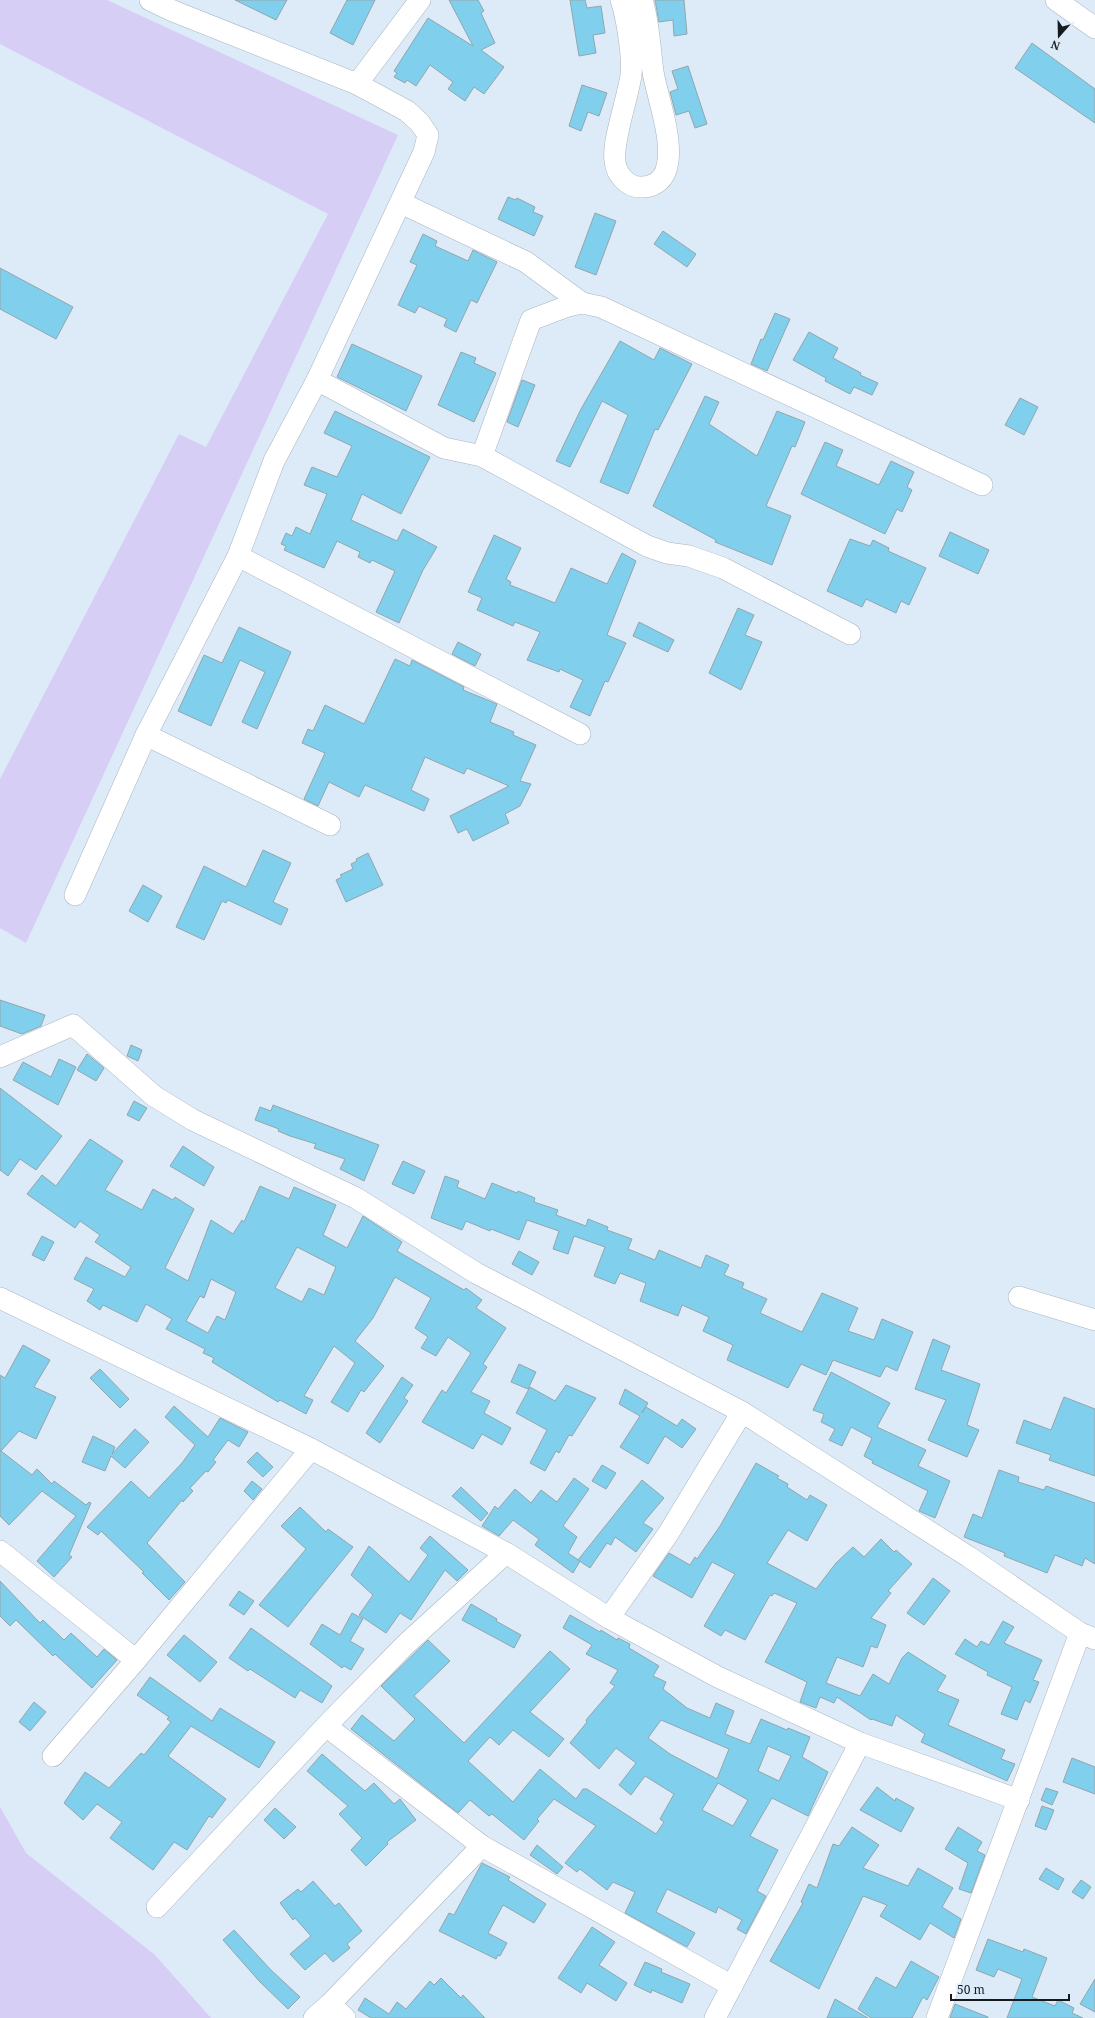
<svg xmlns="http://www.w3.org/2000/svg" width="1095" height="2018" viewBox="0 0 1095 2018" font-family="'Noto Serif',serif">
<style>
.green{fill:#d7cef5}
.building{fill:#80d0ed;stroke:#92a5ac;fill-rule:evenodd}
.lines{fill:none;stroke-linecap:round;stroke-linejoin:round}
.minor-casing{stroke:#a7b5c2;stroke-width:22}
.minor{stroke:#fff;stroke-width:21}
</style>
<rect width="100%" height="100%" fill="#ddebf9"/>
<g class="green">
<path d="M0 0H107L398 135 26 943 0 928V779L179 434 206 447 328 214 0 44Z"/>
<path d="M0 1807 26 1853 155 1955 211 2018H0Z"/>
</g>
<g class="building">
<path d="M235 0H287L276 20Z"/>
<path d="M347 0H375L353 45 330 33Z"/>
<path d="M449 0H478L484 11 481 13 495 43 481 50 504 67 484 94 474 87 465 101 448 89 453 82 430 65 416 86 407 80 405 83 394 77 397 73 394 71 428 18 473 46Z"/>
<path d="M570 0H585L587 8 601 6 605 33 593 35 596 53 579 56Z"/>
<path d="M655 0H684L687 34 674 36 673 20 659 22Z"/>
<path d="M1032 43 1095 89V123L1015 68Z"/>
<path d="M688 66 707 124 695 128 689 111 676 115 670 92 678 89 672 71Z"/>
<path d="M582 85 607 93 599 116 588 112 581 131 569 126Z"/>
<path d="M508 197 516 200 517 198 535 207 533 212 543 216 534 236 498 219Z"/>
<path d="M595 213 616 221 596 275 575 267Z"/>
<path d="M663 231 696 254 687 267 654 244Z"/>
<path d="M423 234 437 241 435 246 468 261 473 250 497 262 477 303 471 300 456 332 444 326 447 319 419 306 415 313 398 305 417 265 410 262Z"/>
<path d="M0 268 73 307 56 339 0 309Z"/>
<path d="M775 313 790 319 767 371 751 364 761 339 763 340Z"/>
<path d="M809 332 838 348 833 358 861 373 860 375 878 383 872 395 854 387 850 394 825 381 826 378 793 360Z"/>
<path d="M620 341 654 360 660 348 692 364 658 430 655 429 628 494 600 482 628 415 602 401 570 467 556 461 581 409Z"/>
<path d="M352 344 422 376 406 411 337 377Z"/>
<path d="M461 352 476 358 474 363 496 373 474 422 438 405Z"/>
<path d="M522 380 535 385 518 427 507 422Z"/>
<path d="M705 396 719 402 709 424 757 456 777 411 805 422 795 447 792 446 766 506 791 516 772 565 715 542 716 540 653 506Z"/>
<path d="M1020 398 1038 407 1024 435 1005 425Z"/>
<path d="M335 411 430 457 401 514 362 494 351 520 397 541 403 529 437 547 423 570 399 623 376 612 395 571 372 560 370 563 358 557 360 552 337 541 324 568 284 550 286 546 281 544 286 533 292 536 296 527 310 534 327 494 304 485 312 467 337 477 352 446 324 433Z"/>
<path d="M825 442 843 450 836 466 879 485 891 461 914 472 907 487 912 490 902 512 897 509 885 534 801 494Z"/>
<path d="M950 532 989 550 978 574 939 556Z"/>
<path d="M494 535 521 548 506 579 511 582 510 585 555 603 571 568 607 584 622 553 636 561 607 635 626 643 608 682 605 681 590 716 570 707 583 680 560 669 559 672 527 660 540 632 515 622 513 626 477 610 482 598 468 592Z"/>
<path d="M850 539 870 546 873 540 889 548 888 551 926 568 909 605 901 601 896 613 866 599 862 607 827 591Z"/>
<path d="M738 608 754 615 745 635 762 642 741 690 709 673Z"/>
<path d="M639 622 674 640 668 652 633 636Z"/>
<path d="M239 627 291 652 257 729 242 722 265 672 240 660 211 726 178 711 204 655 222 663Z"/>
<path d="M458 642 481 654 475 666 452 654Z"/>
<path d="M395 659 410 666 412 660 464 687 463 690 497 704 490 722 514 732 513 735 536 745 520 781 531 784 520 806 505 814 509 823 473 841 467 829 458 833 450 816 509 786 467 768 464 774 425 757 411 790 429 799 424 811 365 785 359 797 329 782 318 806 304 799 325 753 302 743 308 729 313 731 325 705 364 724Z"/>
<path d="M263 850 291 863 273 902 288 909 281 925 228 900 226 903 222 901 204 940 176 927 204 866 246 887Z"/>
<path d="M368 853 383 885 346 902 336 880 342 877 340 875 353 869 351 864 357 861 356 859Z"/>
<path d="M143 885 162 896 148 922 129 911Z"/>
<path d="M0 1000 45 1015 41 1026 22 1034 0 1026Z"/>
<path d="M131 1045 142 1050 138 1061 127 1056Z"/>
<path d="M87 1054 104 1068 96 1081 77 1070Z"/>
<path d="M59 1059 76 1067 58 1105 13 1080 23 1062 51 1077Z"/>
<path d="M0 1088 62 1136 36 1170 20 1159 8 1176 0 1170Z"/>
<path d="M134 1101 147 1108 139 1121 127 1115Z"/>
<path d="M273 1105 379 1145 364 1181 340 1169 345 1159 314 1148 316 1144 290 1136 278 1131 279 1129 255 1120 260 1107 271 1111Z"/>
<path d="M90 1139 123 1161 105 1190 142 1210 153 1189 173 1200 175 1197 194 1209 165 1268 188 1281 211 1220 233 1234 242 1220 244 1222 260 1186 289 1199 294 1187 336 1205 323 1235 347 1248 363 1216 402 1242 397 1251 464 1290 466 1288 482 1300 476 1308 506 1328 483 1364 487 1367 471 1392 490 1401 484 1413 511 1428 502 1445 482 1434 473 1449 422 1422 442 1390 446 1393 471 1353 448 1337 436 1356 421 1348 428 1337 415 1328 431 1298 395 1277 373 1318 355 1341 384 1366 364 1392 361 1390 348 1412 331 1402 355 1363 334 1346 304 1396 313 1400 306 1414 280 1400 278 1402 212 1362 214 1358 203 1353 205 1349 166 1329 172 1319 146 1304 137 1322 103 1305 100 1310 87 1301 94 1289 74 1279 86 1257 125 1277 131 1267 95 1242 100 1235 80 1221 75 1228 27 1194 42 1175 56 1186ZM297 1247 336 1267 324 1295 309 1288 302 1302 275 1288ZM211 1279 236 1292 225 1320 217 1316 208 1333 186 1321 200 1296 204 1298Z"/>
<path d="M183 1146 214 1167 204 1186 170 1166Z"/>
<path d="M403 1161 425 1171 414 1194 392 1184Z"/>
<path d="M445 1176 459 1181 457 1187 485 1199 492 1183 517 1193 518 1191 535 1198 534 1202 558 1210 556 1215 586 1226 588 1219 608 1227 607 1230 632 1239 628 1249 655 1260 659 1250 701 1268 706 1255 729 1265 724 1275 744 1283 742 1288 767 1299 760 1313 802 1332 822 1293 858 1308 848 1331 874 1340 882 1319 913 1332 897 1371 886 1366 880 1377 833 1360 826 1375 801 1364 788 1388 727 1360 733 1345 703 1331 709 1317 682 1305 678 1316 640 1301 646 1283 620 1273 615 1284 594 1276 605 1247 574 1236 568 1254 553 1249 559 1231 527 1220 519 1240 491 1229 490 1231 466 1221 462 1230 431 1218Z"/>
<path d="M42 1236 54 1242 44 1261 32 1255Z"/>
<path d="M519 1251 539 1262 532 1275 512 1264Z"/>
<path d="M933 1339 950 1346 941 1370 980 1384 967 1425 979 1430 967 1457 928 1440 946 1400 915 1389Z"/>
<path d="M23 1345 50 1360 34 1387 56 1397 36 1439 19 1431 1 1451 32 1475 37 1469 52 1484 54 1481 86 1505 89 1502 91 1503 69 1555 72 1557 54 1577 37 1561 76 1516 42 1491 9 1525 0 1516V1375L5 1378Z"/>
<path d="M519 1364 536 1372 528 1389 511 1382Z"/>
<path d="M100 1369 129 1399 120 1408 90 1378Z"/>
<path d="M831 1372 890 1403 877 1427 926 1450 918 1466 950 1481 935 1518 919 1511 928 1491 872 1463 873 1461 864 1456 872 1438 851 1427 842 1446 829 1440 835 1429 821 1422 824 1414 813 1410Z"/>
<path d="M402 1377 413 1385 404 1398 408 1401 380 1443 366 1433Z"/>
<path d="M566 1385 596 1398 572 1436 569 1435 559 1453 556 1451 545 1471 530 1463 547 1430 516 1413 530 1387 555 1401Z"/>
<path d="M625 1389 648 1403 642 1413 646 1407 677 1426 682 1419 696 1429 682 1448 665 1436 648 1464 620 1447 640 1416 619 1404Z"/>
<path d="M1064 1397 1095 1409V1476L1049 1460 1051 1455 1016 1443 1024 1420 1051 1430Z"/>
<path d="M174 1406 208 1437 220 1418 248 1432 239 1447 228 1440 213 1460 216 1462 208 1472 206 1471 190 1488 193 1491 183 1502 182 1500 147 1543 185 1582 169 1600 142 1573 144 1572 101 1531 98 1535 87 1527 131 1481 149 1498 182 1463 195 1445 165 1417Z"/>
<path d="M135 1429 149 1442 125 1468 111 1456 105 1471 82 1462 93 1436 115 1447 112 1454Z"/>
<path d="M257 1452 273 1467 263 1477 247 1462Z"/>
<path d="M756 1463 779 1476 777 1478 788 1484 787 1487 807 1500 810 1495 827 1505 807 1541 788 1530 767 1563 816 1589 836 1563 853 1547 864 1557 881 1539 894 1552 896 1550 912 1564 888 1591 891 1593 871 1618 886 1625 877 1648 871 1646 863 1667 837 1657 826 1683 860 1696 873 1674 889 1684 902 1658 908 1652 946 1676 937 1691 959 1700 948 1725 1005 1750 1001 1759 1015 1764 1007 1781 921 1742 925 1734 896 1715 892 1726 872 1719 871 1720 837 1697 834 1703 820 1697 816 1708 800 1702 807 1682 765 1662 797 1603 774 1593 772 1596 770 1595 745 1640 725 1630 721 1636 704 1626 735 1574 712 1562 692 1598 653 1576 669 1553 690 1565 695 1557 697 1559 720 1526Z"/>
<path d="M602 1465 616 1473 606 1489 592 1481Z"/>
<path d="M999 1470 1019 1477 1018 1482 1044 1490 1046 1486 1095 1503V1564L1085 1558 1082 1566 1055 1555 1047 1573 1004 1556 1005 1553 964 1537 973 1514 982 1518Z"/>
<path d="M574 1478 589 1489 563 1526 577 1537 568 1553 580 1561 573 1573 535 1545 539 1539 513 1520 499 1536 482 1526 495 1506 498 1509 515 1489 531 1503 541 1490 557 1502Z"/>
<path d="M642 1480 664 1498 643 1523 653 1529 636 1552 615 1537 611 1545 607 1543 590 1568 578 1560Z"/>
<path d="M252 1481 262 1489 253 1500 244 1491Z"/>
<path d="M461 1487 488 1513 481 1521 452 1496Z"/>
<path d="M300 1507 326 1532 328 1529 353 1547 288 1627 259 1605 306 1549 281 1526Z"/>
<path d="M430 1536 468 1570 457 1581 445 1570 411 1620 400 1613 386 1633 359 1615 373 1595 351 1575 369 1546 409 1582 428 1555 420 1548Z"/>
<path d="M933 1578 950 1591 924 1625 907 1613Z"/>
<path d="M0 1581 40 1623 43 1620 64 1640 71 1633 97 1657 104 1649 117 1660 92 1688 55 1654 53 1656 16 1620 10 1626 0 1616Z"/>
<path d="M239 1591 254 1601 244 1615 229 1605Z"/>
<path d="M471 1604 497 1619 496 1621 521 1635 514 1648 462 1620Z"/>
<path d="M352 1613 363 1619 350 1641 364 1649 351 1670 344 1666 342 1668 310 1644 322 1624 340 1635Z"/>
<path d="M570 1615 600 1632 601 1630 617 1640 618 1638 630 1644 629 1648 659 1666 653 1676 666 1682 663 1689 687 1708 710 1718 716 1703 734 1711 725 1734 750 1744 761 1719 787 1730 788 1728 810 1737 802 1757 828 1772 808 1816 772 1798 750 1836 778 1850 757 1891 766 1896 746 1934 737 1929 742 1920 718 1907 716 1913 667 1889 656 1912 695 1933 687 1947 625 1913 635 1892 613 1882 607 1890 580 1869 577 1872 565 1863 596 1826 554 1799 537 1819 539 1821 524 1840 492 1814 489 1816 470 1800 458 1813 351 1729 362 1715 394 1741 415 1719 381 1686 428 1640 450 1661 414 1696 464 1743 550 1651 570 1669 530 1712 564 1739 549 1757 513 1730 499 1745 490 1737 468 1761 513 1802 540 1769 576 1799 583 1789H587L656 1834 664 1822 660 1819 674 1794 645 1776 631 1795 619 1785 636 1763 616 1748 599 1769 570 1743 587 1722 586 1720 615 1686 610 1683 618 1670 586 1654 592 1645 563 1628ZM661 1720 729 1749 717 1779 670 1754 648 1738ZM768 1746 791 1756 779 1781 758 1771ZM718 1783 748 1800 733 1826 702 1810Z"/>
<path d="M1003 1621 1014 1627 1004 1643 1042 1660 1033 1680 1039 1682 1030 1703 1025 1700 1017 1720 1001 1714 1012 1687 987 1675 988 1672 955 1654 965 1639 977 1647 981 1641 989 1645Z"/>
<path d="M251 1628 332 1686 322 1703 300 1690 295 1698 250 1669 248 1671 229 1658Z"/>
<path d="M184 1635 217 1662 200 1682 167 1655Z"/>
<path d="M150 1677 212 1721 220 1708 275 1742 259 1768 191 1726 168 1756 226 1799 212 1818 209 1816 187 1850 174 1842 153 1870 110 1838 122 1822 97 1804 83 1820 64 1803 85 1772 109 1788 141 1753 144 1755 171 1722 167 1719 169 1717 137 1695Z"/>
<path d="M34 1702 46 1712 30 1731 19 1722Z"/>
<path d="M322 1754 365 1791 374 1783 394 1804 400 1799 416 1820 387 1842 388 1844 366 1866 351 1850 362 1838 339 1814 348 1806 307 1771Z"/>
<path d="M1072 1758 1095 1767V1794L1063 1782Z"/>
<path d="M877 1787 895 1801 896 1798 914 1808 901 1832 860 1810Z"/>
<path d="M1046 1788 1058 1792 1052 1805 1041 1800Z"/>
<path d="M1042 1806 1054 1810 1046 1830 1035 1826Z"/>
<path d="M275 1808 296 1827 284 1839 264 1820Z"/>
<path d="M852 1827 879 1845 863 1868 908 1886 918 1868 953 1888 942 1907 961 1919 954 1938 930 1923 920 1940 880 1916 887 1905 863 1896 819 1989 770 1961 803 1903 801 1902 809 1884 817 1888 833 1844 839 1846Z"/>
<path d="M958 1827 982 1842 977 1851 985 1855 971 1893 959 1889 968 1863 945 1849Z"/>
<path d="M537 1845 563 1867 557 1874 530 1855Z"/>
<path d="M482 1863 510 1877 508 1880 546 1904 534 1923 503 1905 488 1933 507 1943 500 1956 498 1955 496 1959 439 1931 449 1913 454 1915Z"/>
<path d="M1046 1868 1064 1879 1058 1890 1039 1879Z"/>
<path d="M1081 1880 1091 1887 1083 1899 1072 1892Z"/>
<path d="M313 1881 335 1906 339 1903 362 1931 347 1944 350 1948 333 1962 325 1953 305 1970 290 1954 311 1936 295 1918 293 1920 280 1903 298 1889 301 1892Z"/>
<path d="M592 1927 615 1942 599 1965 627 1983 616 2001 587 1983 581 1993 558 1978Z"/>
<path d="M234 1930 271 1970 300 1997 288 2009 260 1982 223 1940Z"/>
<path d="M988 1939 1023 1952 1024 1949 1047 1958 1032 1997 1055 2006 1058 2000 1074 2008 1072 2013 1083 2018H1007L1022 1979 998 1969 994 1977 976 1970Z"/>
<path d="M911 1961 939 1977 927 2000 923 1997 912 2018H871L858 2009 876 1977 896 1988Z"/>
<path d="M645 1962 662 1969 661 1972 690 1984 682 2003 652 1990 651 1993 634 1985Z"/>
<path d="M441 1978 461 1998 463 1995 485 2018H371L358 2010 365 1998 389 2014 397 2002 406 2009 430 1981 434 1985Z"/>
<path d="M1095 1979V2012L1080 2004Z"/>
<path d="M835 1999 868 2018H827Z"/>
<path d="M955 2004 988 2017V2018H950Z"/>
</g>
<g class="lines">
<defs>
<g id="minor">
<path d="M621 0C627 17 633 58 631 75 628 98 612 141 615 161 616 174 627 187 640 187 651 188 662 182 666 170 675 143 658 100 653 72 650 49 649 22 642 0"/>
<path d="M1056 0 1095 28"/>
<path d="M357 84 420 0"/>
<path d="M401 203 526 262 582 303"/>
<path d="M317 380 444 448 482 456 647 546 667 553 689 556 723 568 850 634"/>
<path d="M482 456 531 320 568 306 582 303 601 307 982 485"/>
<path d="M238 556 580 734"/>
<path d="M146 735 330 825"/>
<path d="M75 895 146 735 238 556 274 461 317 380 424 152 428 135 420 123 407 111 357 84 173 11 150 0"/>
<path d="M0 1057 73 1025 154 1096 193 1120 356 1198 476 1273 742 1412 969 1557 1080 1633 1095 1639"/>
<path d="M1019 1297 1095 1320"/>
<path d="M0 1298 311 1449 506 1553 609 1618 718 1677 860 1743 1019 1800"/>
<path d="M0 1551 136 1660"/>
<path d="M609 1618 668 1534 742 1412"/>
<path d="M326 1726 482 1846 732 1986"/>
<path d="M53 1756 136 1660 311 1449"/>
<path d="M157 1907 326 1726 405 1645 506 1553"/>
<path d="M330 2004 345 2018"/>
<path d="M314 2018 330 2004 482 1846"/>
<path d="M715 2018 860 1743"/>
<path d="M937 2018 1080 1633"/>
</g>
</defs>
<use href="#minor" class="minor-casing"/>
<use href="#minor" class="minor"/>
</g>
<g transform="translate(1059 36) rotate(200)" stroke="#ddebf9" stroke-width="3" paint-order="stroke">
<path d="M0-3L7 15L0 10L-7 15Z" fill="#151a1f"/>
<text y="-6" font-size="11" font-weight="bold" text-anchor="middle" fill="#151a1f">N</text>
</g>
<path d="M951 1994v6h118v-6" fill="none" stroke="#151a1f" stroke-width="2"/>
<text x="957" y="1994" font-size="12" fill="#151a1f" stroke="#ddebf9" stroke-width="3" paint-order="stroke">50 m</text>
</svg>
